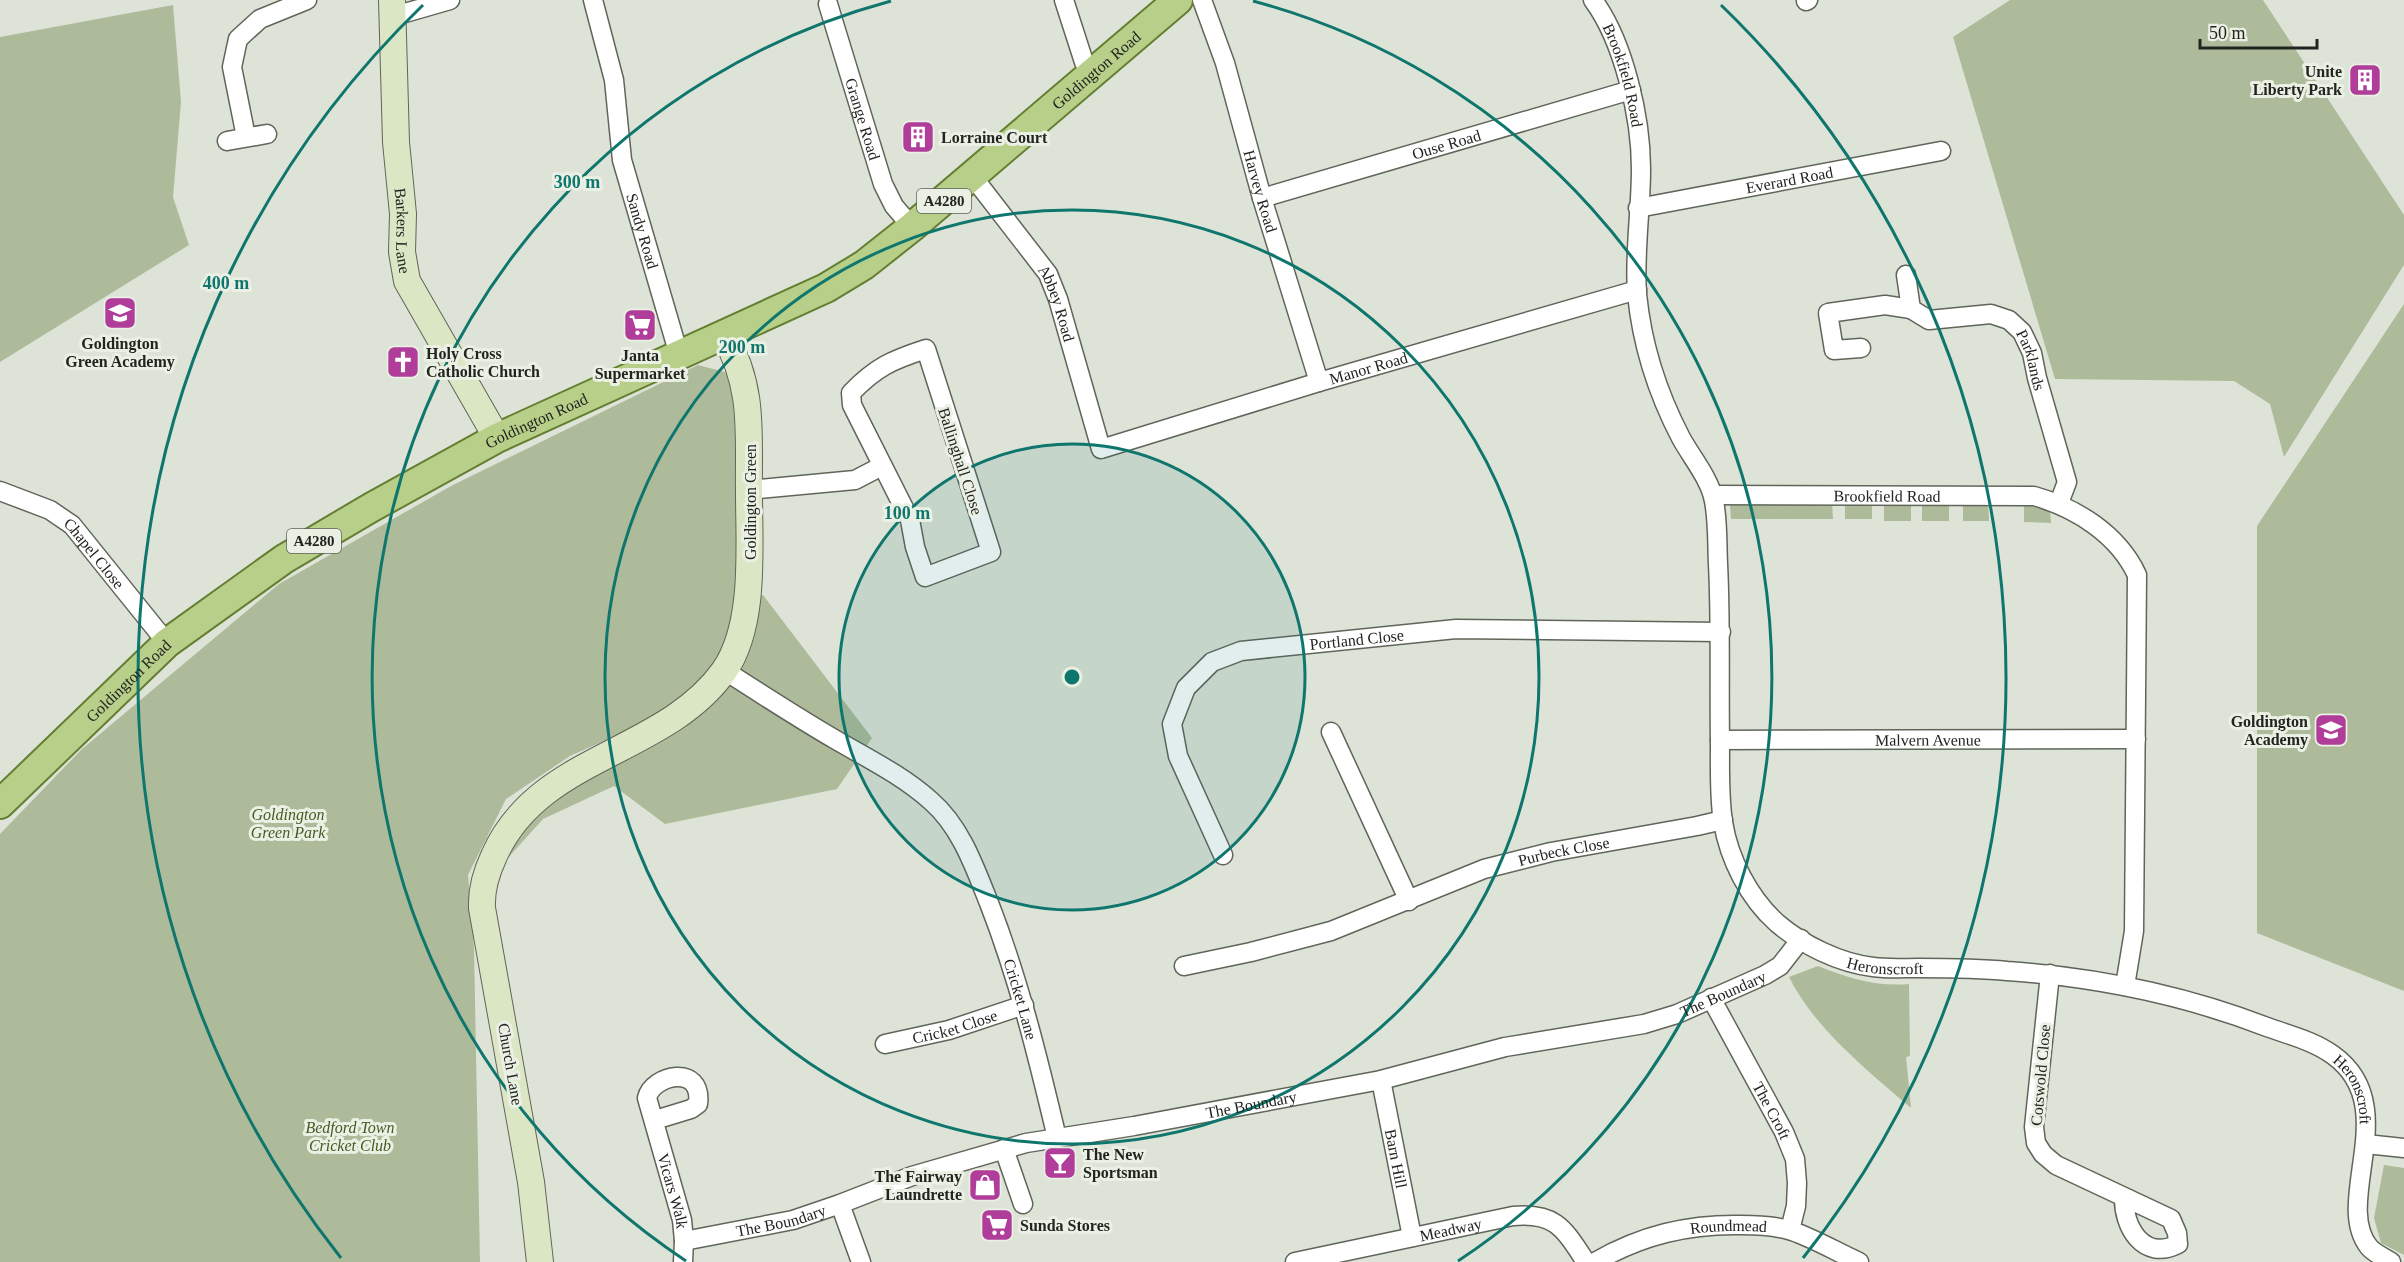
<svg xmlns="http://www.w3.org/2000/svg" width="2404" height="1262" viewBox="0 0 2404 1262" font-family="Georgia,serif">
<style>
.green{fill:#adbb9a}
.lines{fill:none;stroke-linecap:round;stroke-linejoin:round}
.street-casing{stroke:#60655a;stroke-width:21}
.secondary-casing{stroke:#60655a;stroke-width:28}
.primary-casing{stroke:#647e31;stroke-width:32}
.street{stroke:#fff;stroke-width:18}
.secondary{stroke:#dbe7c4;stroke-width:26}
.primary{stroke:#b7cf89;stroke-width:28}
.ring{fill:none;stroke:#0f766e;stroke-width:3}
.labels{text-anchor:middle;stroke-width:6;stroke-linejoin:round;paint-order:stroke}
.shield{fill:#ebf0e4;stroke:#5e615b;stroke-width:1.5}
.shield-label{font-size:15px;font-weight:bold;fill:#222420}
.street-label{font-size:16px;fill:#222420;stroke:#ebf0e4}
.poi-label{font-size:16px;font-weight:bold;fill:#222420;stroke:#ebf0e4;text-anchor:start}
.park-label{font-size:16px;font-style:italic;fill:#465a24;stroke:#ebf0e4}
.centre{fill:#0f766e;stroke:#ebf0e4;stroke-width:3}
.ring-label{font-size:18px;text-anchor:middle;font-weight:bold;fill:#0f766e;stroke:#ebf0e4;stroke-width:6;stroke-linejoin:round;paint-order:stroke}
</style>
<rect width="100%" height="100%" fill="#dee3d7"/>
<g class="green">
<path d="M2010 0H2263L2404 215V265L2284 457 2270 404 2234 381 2055 379 1953 37Z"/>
<path d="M173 5 181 102 173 197 189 245 0 362V37Z"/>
<path d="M2404 304V991L2257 933V526Z"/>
<path d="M698 365 725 372 732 389 739 479 737 606 718 659 688 694 651 720 570 756 506 799 468 875 474 948 480 1262H0V834L82 749 279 584 451 486Z"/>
<path d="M1832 500 1833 519H1731L1730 505 1734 501Z"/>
<rect x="1845" y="500" width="27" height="19"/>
<path d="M1922 500 1949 501V521H1922Z"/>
<rect x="1884" y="501" width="27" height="20"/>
<path d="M1988 501 1989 521H1963V502Z"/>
<path d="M2024 501 2050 506 2051 523 2024 522Z"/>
<path d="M763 595 872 738 837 789 665 824 614 786 543 819 495 872 539 810 689 719 755 598Z"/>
<path d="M1818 966C1848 978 1877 987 1909 984L1910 1056 1906 1057 1911 1108C1867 1070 1815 1029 1789 977Z"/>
<path d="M2384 1165 2404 1168V1255L2381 1243 2374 1218Z"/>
</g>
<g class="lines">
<defs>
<g id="street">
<path id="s1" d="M593 0 614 80 622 160 679 355"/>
<path d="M1064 0 1084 62 1093 74"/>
<path id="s2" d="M1202 0 1225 63 1262 198 1319 382"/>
<path id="s3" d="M1593 0C1624 42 1641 118 1641 169 1641 211 1634 253 1637 294 1642 345 1658 394 1681 438 1692 458 1710 479 1714 501 1718 522 1717 543 1718 564 1721 623 1719 682 1720 742 1720 769 1719 796 1723 822 1729 859 1749 898 1777 923 1803 945 1839 963 1873 967 1887 969 1903 968 1918 968 1948 968 1977 968 2007 971 2096 977 2184 995 2267 1027 2289 1035 2314 1041 2333 1055 2404 1106 2332 1201 2369 1247 2374 1253 2383 1257 2391 1262"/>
<path d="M1806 1 1808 0"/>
<path id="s4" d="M828 4 883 184 894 206 912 227"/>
<path d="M391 17 450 0"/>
<path d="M246 137 232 67 238 39 260 19 307 0"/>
<path d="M227 141 267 134"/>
<path id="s5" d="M973 177 1048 274 1058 299 1101 449 1319 382 1637 290"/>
<path id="s6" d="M1262 198 1631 90"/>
<path id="s7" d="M1638 208 1941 151"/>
<path id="s8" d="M1906 275 1911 309 1929 320 1991 314 2009 320 2022 332 2032 353 2037 378 2067 482 2059 503"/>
<path d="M1861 348 1834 350 1828 313 1885 305 1911 309"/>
<path d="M926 349 991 552 925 577 915 547 910 520 852 405 851 393C876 367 892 360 926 349Z"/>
<path d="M749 490 855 480 882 466"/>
<path id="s9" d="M0 491 50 510 72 525 167 643"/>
<path id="s10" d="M1713 495 2034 496C2076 508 2118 534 2137 575L2134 931 2125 986"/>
<path id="s11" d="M724 670C761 694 798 718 836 740 869 759 903 776 931 801 961 827 975 868 989 903 1019 980 1038 1058 1057 1138"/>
<path d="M1331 732 1409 901"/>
<path id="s12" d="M1720 740 2136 739"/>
<path id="s13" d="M1223 855 1178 756 1172 724 1186 688 1212 662 1241 651 1456 629 1721 632"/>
<path id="s14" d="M1184 966 1251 952 1331 931 1484 869 1551 852 1697 826 1723 820"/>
<path d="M2050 974 2034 1127 2036 1143 2043 1154 2056 1165 2171 1219 2177 1233 2178 1244C2143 1262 2123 1226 2124 1197"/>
<path id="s15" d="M1711 998 1784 1132 1795 1159 1797 1183 1796 1206 1790 1230"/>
<path id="s16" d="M885 1044 949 1030 1024 1005"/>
<path id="s17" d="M1381 1080 1412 1237"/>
<path id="s18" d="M655 1120 691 1109 698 1104C703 1063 652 1075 647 1098L682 1220 684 1241 683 1262"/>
<path d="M2366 1144 2404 1148"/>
<path d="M1004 1149 1023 1204"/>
<path d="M840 1204 861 1262"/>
<path id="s19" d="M684 1241 793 1220 840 1204 912 1176 1026 1143 1134 1126 1381 1080 1505 1047 1644 1024 1677 1014 1765 975 1780 966 1801 939"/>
<path id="s20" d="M1295 1262 1513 1216C1556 1212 1564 1229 1586 1262"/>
<path id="s21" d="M1595 1262C1642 1235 1688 1224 1741 1225 1757 1225 1777 1226 1792 1231 1815 1239 1837 1252 1859 1262"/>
</g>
<g id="secondary">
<path id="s22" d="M392 0 396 142 403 214 402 252 407 281 497 438"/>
<path d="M540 1262 531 1182 482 908C481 889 486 873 494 856 538 755 664 755 724 671 756 625 749 547 749 493 748 435 755 388 724 335"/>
</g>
<g id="primary">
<path id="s23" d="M0 804 167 643 284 559 372 507 497 438 826 288 864 265 912 227 1178 0"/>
</g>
</defs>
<use href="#street" class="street-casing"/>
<use href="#secondary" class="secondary-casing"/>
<use href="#primary" class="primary-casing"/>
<use href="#street" class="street"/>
<use href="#secondary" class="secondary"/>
<use href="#primary" class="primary"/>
</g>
<circle cx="1072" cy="677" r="233" fill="#0f766e" fill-opacity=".12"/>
<g class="ring">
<circle cx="1072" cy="677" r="233"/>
<circle cx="1072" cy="677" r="467"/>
<path d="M686 1261A700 700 0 0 1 891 1M1253 1A700 700 0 0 1 1458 1261"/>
<path d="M341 1258A934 934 0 0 1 423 5M1721 5A934 934 0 0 1 1803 1258"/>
</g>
<defs>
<symbol id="building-square" viewBox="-11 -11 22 22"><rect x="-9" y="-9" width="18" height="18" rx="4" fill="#af3d99" stroke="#ebf0e4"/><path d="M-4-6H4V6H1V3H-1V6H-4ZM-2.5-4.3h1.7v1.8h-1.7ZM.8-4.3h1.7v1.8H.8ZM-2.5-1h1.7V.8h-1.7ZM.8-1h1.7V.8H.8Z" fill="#fff"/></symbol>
<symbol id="school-square" viewBox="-11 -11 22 22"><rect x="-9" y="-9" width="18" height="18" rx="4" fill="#af3d99" stroke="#ebf0e4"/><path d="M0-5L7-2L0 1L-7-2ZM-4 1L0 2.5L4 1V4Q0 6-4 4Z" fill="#fff"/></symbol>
<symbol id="supermarket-square" viewBox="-11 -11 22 22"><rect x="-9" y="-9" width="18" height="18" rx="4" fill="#af3d99" stroke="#ebf0e4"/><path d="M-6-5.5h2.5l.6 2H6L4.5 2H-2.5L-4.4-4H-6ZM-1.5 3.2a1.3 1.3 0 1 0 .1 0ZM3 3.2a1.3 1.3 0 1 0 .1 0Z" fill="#fff"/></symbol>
<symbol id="church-square" viewBox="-11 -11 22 22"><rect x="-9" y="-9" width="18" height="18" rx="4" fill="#af3d99" stroke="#ebf0e4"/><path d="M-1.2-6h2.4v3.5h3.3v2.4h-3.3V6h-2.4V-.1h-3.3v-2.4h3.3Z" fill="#fff"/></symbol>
<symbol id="bar-square" viewBox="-11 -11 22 22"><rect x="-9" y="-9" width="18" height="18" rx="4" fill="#af3d99" stroke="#ebf0e4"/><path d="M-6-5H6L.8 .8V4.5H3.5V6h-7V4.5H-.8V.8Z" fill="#fff"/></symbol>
<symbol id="shop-square" viewBox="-11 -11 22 22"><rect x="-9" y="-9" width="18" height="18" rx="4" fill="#af3d99" stroke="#ebf0e4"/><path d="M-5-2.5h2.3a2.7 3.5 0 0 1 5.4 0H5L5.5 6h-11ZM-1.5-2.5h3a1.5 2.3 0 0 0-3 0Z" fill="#fff"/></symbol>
</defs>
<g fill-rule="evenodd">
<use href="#building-square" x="2346" y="61" width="38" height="38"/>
<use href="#building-square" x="899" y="118" width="38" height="38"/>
<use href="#school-square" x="101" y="294" width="38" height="38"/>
<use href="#supermarket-square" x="621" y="306" width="38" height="38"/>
<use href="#church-square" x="384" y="343" width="38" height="38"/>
<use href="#school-square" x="2312" y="711" width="38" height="38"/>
<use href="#bar-square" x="1041" y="1144" width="38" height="38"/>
<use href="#shop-square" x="966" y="1166" width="38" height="38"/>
<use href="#supermarket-square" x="978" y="1206" width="38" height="38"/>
</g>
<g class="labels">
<g class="shield">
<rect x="917" y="189" width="54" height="24" rx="4.5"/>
<rect x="287" y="529" width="54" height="24" rx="4.5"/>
</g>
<g class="shield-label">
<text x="944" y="206">A4280</text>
<text x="314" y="546">A4280</text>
</g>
<g class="street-label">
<text dy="6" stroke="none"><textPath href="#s23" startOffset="1330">Goldington Road</textPath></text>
<text dy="6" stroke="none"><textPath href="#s3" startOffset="82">Brookfield Road</textPath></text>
<text dy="6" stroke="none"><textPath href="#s4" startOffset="120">Grange Road</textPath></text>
<text dy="6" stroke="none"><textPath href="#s6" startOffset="192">Ouse Road</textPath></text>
<text dy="6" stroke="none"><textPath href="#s7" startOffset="154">Everard Road</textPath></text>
<text dy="6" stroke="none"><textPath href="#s2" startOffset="200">Harvey Road</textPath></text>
<text dy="6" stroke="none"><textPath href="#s22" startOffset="231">Barkers Lane</textPath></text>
<text dy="6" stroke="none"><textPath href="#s1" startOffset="237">Sandy Road</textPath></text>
<text dy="6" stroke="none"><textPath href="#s5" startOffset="153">Abbey Road</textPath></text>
<text dy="6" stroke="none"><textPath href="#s8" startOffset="184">Parklands</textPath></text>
<text dy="6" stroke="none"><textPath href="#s5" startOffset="585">Manor Road</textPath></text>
<text dy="6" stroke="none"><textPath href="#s23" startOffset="664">Goldington Road</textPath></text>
<text transform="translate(961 461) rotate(72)" y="6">Ballinghall Close</text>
<text dy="6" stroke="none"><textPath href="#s10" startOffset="174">Brookfield Road</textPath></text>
<text transform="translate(750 502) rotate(-90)" y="6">Goldington Green</text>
<text dy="6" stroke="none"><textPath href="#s9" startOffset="116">Chapel Close</textPath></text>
<text dy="6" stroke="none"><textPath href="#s13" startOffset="364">Portland Close</textPath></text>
<text dy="6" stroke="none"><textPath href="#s23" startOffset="178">Goldington Road</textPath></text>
<text dy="6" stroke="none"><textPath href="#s12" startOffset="208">Malvern Avenue</textPath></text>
<text dy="6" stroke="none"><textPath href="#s14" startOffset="398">Purbeck Close</textPath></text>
<text dy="6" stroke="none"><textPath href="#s3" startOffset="1083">Heronscroft</textPath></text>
<text dy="6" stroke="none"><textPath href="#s19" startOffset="1071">The Boundary</textPath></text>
<text dy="6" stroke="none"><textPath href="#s11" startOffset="465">Cricket Lane</textPath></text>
<text dy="6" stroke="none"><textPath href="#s16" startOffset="72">Cricket Close</textPath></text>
<text transform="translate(511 1064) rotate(80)" y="6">Church Lane</text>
<text transform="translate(2040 1075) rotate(-85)" y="6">Cotswold Close</text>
<text dy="6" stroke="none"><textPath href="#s3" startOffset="1586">Heronscroft</textPath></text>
<text dy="6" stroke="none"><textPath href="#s19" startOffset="585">The Boundary</textPath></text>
<text dy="6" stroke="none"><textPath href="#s15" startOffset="128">The Croft</textPath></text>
<text dy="6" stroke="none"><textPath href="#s17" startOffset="80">Barn Hill</textPath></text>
<text dy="6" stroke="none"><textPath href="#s18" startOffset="222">Vicars Walk</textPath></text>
<text dy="6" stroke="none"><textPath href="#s19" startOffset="99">The Boundary</textPath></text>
<text dy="6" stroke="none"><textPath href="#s21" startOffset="140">Roundmead</textPath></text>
<text dy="6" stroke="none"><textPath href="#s20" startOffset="159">Meadway</textPath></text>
</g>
<g class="poi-label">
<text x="2342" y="77" text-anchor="end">Unite<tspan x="2342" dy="18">Liberty Park</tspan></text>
<text x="941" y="143">Lorraine Court</text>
<text x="120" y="349" text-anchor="middle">Goldington<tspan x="120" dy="18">Green Academy</tspan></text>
<text x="426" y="359">Holy Cross<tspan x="426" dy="18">Catholic Church</tspan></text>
<text x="640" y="361" text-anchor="middle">Janta<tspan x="640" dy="18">Supermarket</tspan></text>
<text x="2308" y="727" text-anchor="end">Goldington<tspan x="2308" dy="18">Academy</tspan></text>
<text x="1083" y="1160">The New<tspan x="1083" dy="18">Sportsman</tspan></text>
<text x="962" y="1182" text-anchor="end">The Fairway<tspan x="962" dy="18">Laundrette</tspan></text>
<text x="1020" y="1231">Sunda Stores</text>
</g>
<g class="park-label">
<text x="288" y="820">Goldington<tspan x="288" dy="18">Green Park</tspan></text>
<text x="350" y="1133">Bedford Town<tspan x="350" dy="18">Cricket Club</tspan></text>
</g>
</g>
<circle cx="1072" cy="677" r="9" class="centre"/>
<g class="ring-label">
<text x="577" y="188">300 m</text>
<text x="226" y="289">400 m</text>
<text x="742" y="353">200 m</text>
<text x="907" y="519">100 m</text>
</g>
<path d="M2200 39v9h117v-9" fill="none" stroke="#222420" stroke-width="3"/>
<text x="2209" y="39" font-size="18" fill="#222420" stroke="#ebf0e4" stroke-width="4.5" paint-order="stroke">50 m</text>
</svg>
